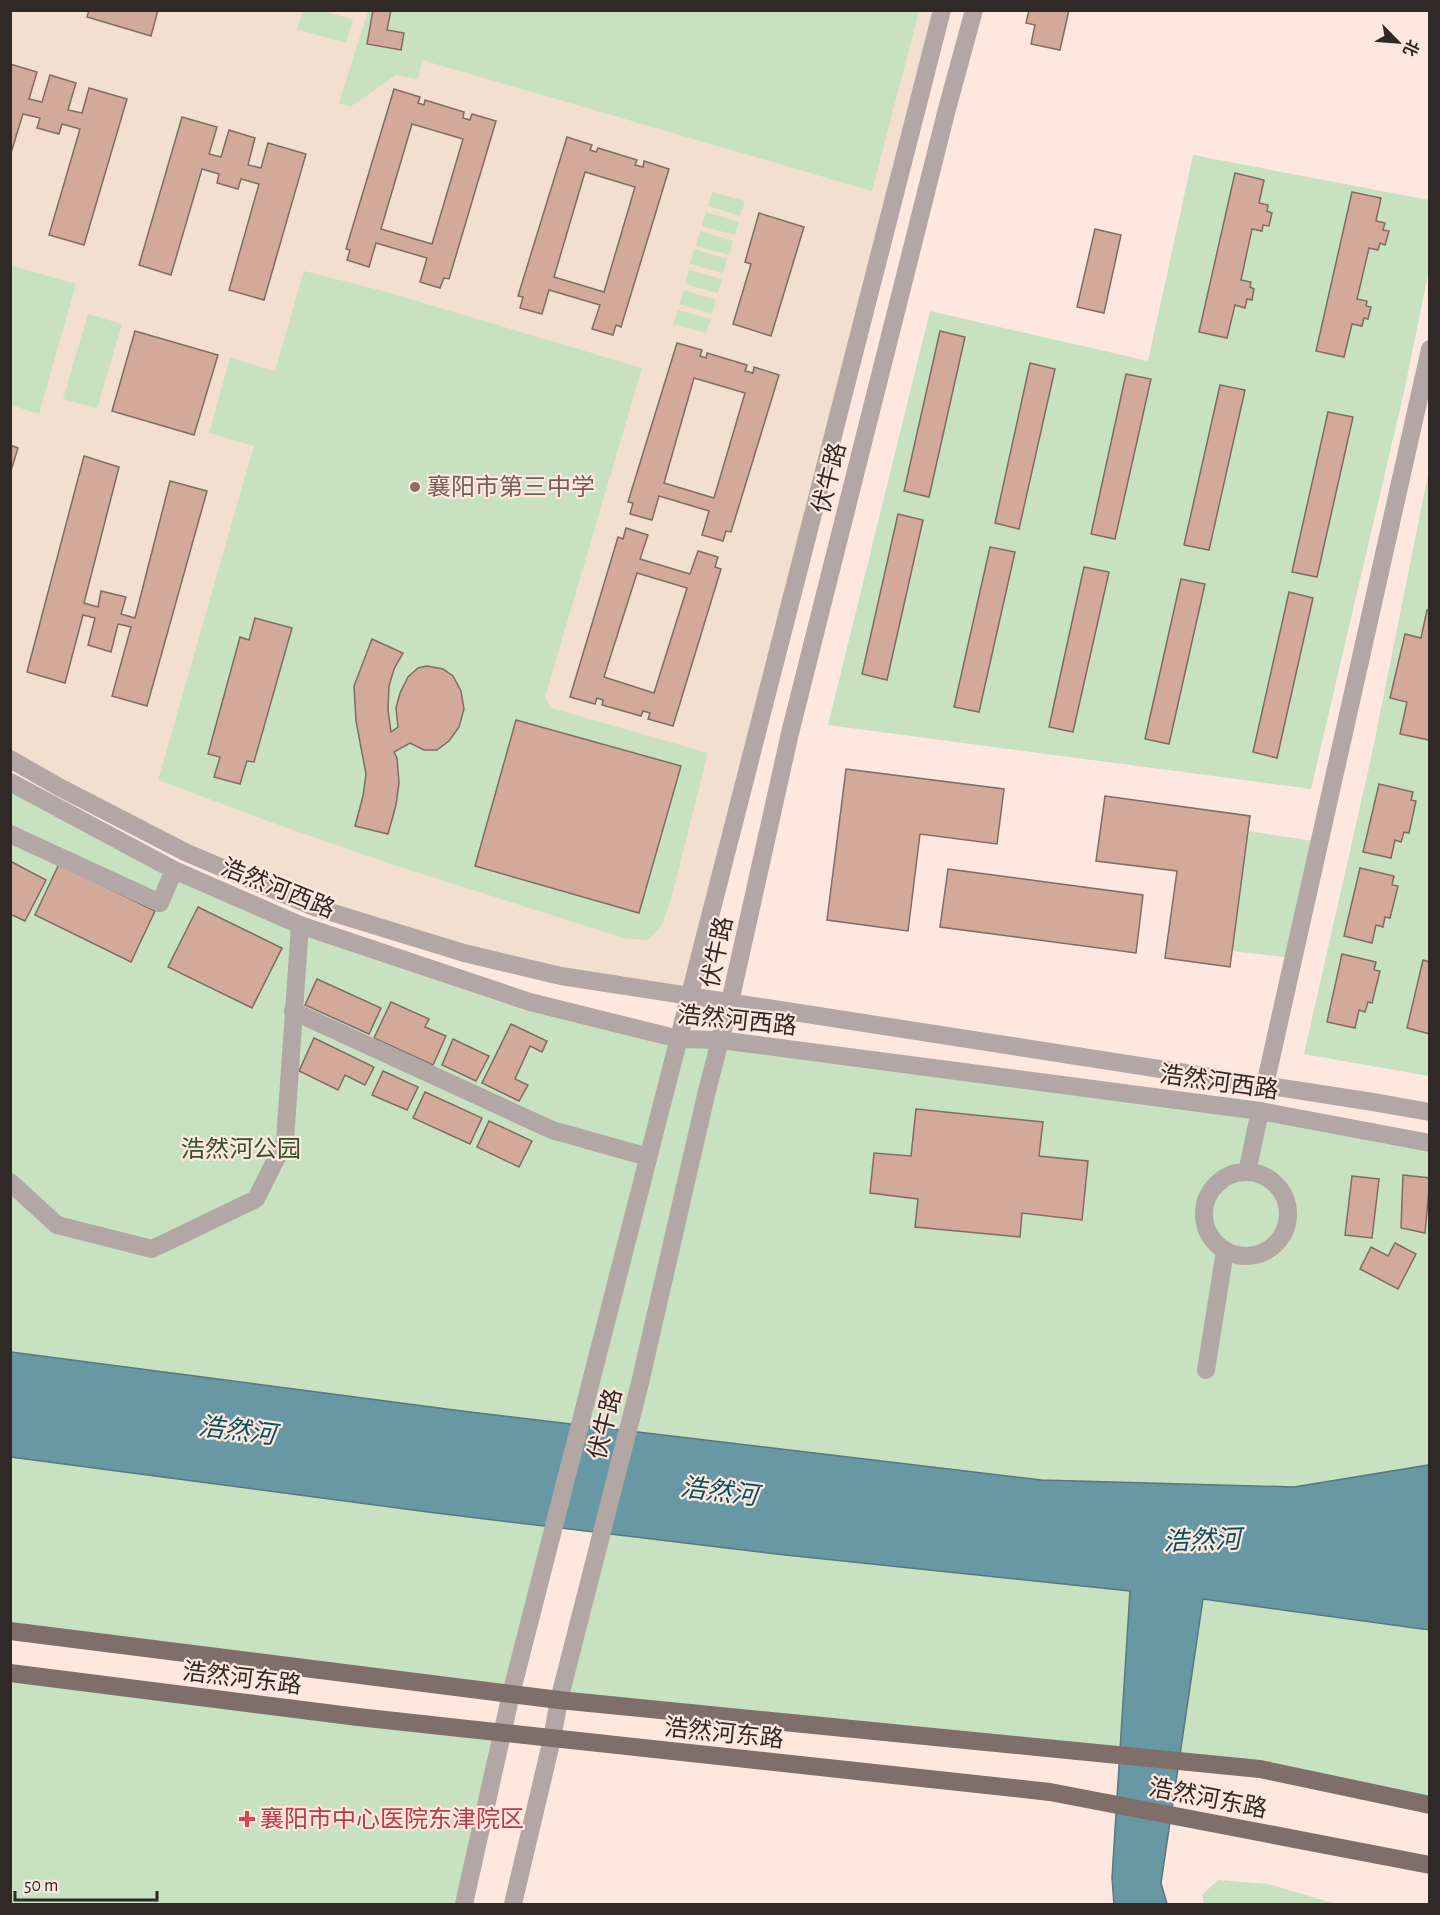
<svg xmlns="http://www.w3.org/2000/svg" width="1440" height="1915" viewBox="0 0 1440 1915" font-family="'Alegreya Sans','Noto Sans SC',sans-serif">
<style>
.education{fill:#f2dfcf}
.green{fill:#c7e1c1}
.water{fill:#6898a3;stroke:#58777e;stroke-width:1.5}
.building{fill:#d3a99a;stroke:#7f6c65;stroke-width:1.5;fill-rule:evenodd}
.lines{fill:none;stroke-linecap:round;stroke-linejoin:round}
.minor{stroke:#b2a7a5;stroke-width:18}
.major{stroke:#806e6b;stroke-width:18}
.education-dot{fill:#8d6e63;stroke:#fee7df;stroke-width:2}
.health-dot{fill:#e0444e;stroke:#fee7df;stroke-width:2}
.labels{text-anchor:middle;stroke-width:4.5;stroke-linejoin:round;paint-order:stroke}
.street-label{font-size:24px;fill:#312926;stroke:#fee7df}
.education-label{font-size:24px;fill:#785e54;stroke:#fee7df;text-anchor:start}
.park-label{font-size:24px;fill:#2f5426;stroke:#fee7df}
.health-label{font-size:24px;fill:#be3a42;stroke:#fee7df;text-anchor:start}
.water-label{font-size:26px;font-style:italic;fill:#07515d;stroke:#fee7df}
</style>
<rect width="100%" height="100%" fill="#fee7df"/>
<path class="education" d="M11 11H942L690 996 561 976 314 907 11 759Z"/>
<g class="green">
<path d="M303 11H323L353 19 346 43 297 29Z"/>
<path d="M368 11H919L872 191 422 60 418 79 396 75 350 107 339 103Z"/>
<path d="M1193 155 1429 200V270L1404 392 1311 789 828 725 930 311 1148 361Z"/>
<path d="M712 192 745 201 740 216 708 206Z"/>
<path d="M706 212 739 222 735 235 702 226Z"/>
<path d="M700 231 733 241 729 255 696 246Z"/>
<path d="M694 249 727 259 723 273 690 264Z"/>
<path d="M10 265 76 284 39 414 11 405Z"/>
<path d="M689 270 722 279 718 293 685 284Z"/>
<path d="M304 271 383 291 642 368 545 697 551 708 708 753 671 899 662 925 648 940 624 938 400 867 290 829 158 780 254 446 209 433 230 358 275 371Z"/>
<path d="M684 290 716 300 712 314 679 304Z"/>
<path d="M678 310 711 319 706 333 673 324Z"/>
<path d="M88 314 122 324 97 408 63 399Z"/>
<path d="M1429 470V1076L1304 1054 1371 758Z"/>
<path d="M11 782 300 925 458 978 720 1040 1429 1143V1465L1294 1487 1041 1480 462 1411 11 1352Z"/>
<path d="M1248 831 1320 842 1293 958 1232 951Z"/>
<path d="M11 1457 428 1512 554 1527 511 1694 11 1631Z"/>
<path d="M603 1529 776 1554 1233 1602 1429 1630V1806L1260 1769 559 1700Z"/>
<path d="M11 1673 504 1733 464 1904H11Z"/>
<path d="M1218 1880 1268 1884 1336 1904H1204L1202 1895Z"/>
</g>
<path class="water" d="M11 1352 462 1411 1041 1480 1294 1487 1429 1465V1630L1203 1599 1161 1883 1167 1904H1114L1112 1878 1130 1591 776 1554 428 1512 11 1457Z"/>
<g class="building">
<path d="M89 10H158L151 36 87 17Z"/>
<path d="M373 10H391L387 30 404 33 401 50 367 44Z"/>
<path d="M1029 10H1069L1060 50 1031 44 1035 25 1026 23Z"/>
<path d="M10 64 37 72 29 99 42 102 50 75 76 83 68 110 82 113 89 88 127 99 84 245 49 235 80 129 62 124 59 134 37 128 40 118 23 114 10 156Z"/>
<path d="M394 89 420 97 418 103 424 105 425 100 464 112 463 118 470 120 472 114 496 121 449 279 444 278 440 288 420 282 427 258 376 243 369 267 347 260 350 250 346 249ZM412 124 463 139 432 244 381 229Z"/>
<path d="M182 117 217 127 209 154 221 157 229 130 255 138 248 165 261 168 268 143 306 154 264 300 229 290 259 184 241 179 238 189 217 183 219 174 202 169 171 275 139 265Z"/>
<path d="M567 137 592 145 590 150 596 152 598 148 637 160 635 165 643 167 644 161 669 169 621 327 616 325 613 335 592 329 600 305 549 290 542 314 520 308 523 297 518 296ZM585 172 635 187 604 292 554 277Z"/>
<path d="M1235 173 1264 180 1259 203 1268 205 1267 211 1272 213 1269 226 1263 225 1262 231 1252 229 1241 280 1251 282 1250 287 1254 289 1252 300 1247 299 1245 308 1235 305 1227 338 1199 332Z"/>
<path d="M1352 192 1381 198 1376 221 1385 223 1383 230 1389 231 1385 245 1380 243 1378 250 1369 248 1357 299 1367 301 1366 306 1371 307 1368 319 1364 318 1362 326 1352 324 1344 357 1316 351Z"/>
<path d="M759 213 804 227 771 336 733 324 751 264 745 262Z"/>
<path d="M1095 229 1121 235 1104 313 1077 307Z"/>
<path d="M135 331 218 355 194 435 112 411Z"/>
<path d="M940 331 965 337 929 497 904 491Z"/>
<path d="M677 343 702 350 700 356 706 358 707 353 747 365 745 371 753 373 754 367 779 375 731 532 726 531 723 541 702 535 709 511 659 496 652 520 630 514 633 503 628 502ZM694 378 745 393 714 498 664 483Z"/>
<path d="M1030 363 1055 369 1019 529 995 523Z"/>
<path d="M1126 374 1151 379 1115 539 1091 534Z"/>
<path d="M1220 385 1245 390 1209 550 1184 545Z"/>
<path d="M1328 412 1353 417 1317 577 1292 572Z"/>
<path d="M10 445 18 448 10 474Z"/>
<path d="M84 456 119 467 84 603 98 607 101 591 126 597 121 614 135 618 170 481 207 491 147 706 112 696 131 627 118 624 111 652 88 645 95 618 83 615 65 683 27 672Z"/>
<path d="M898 514 923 520 887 680 862 674Z"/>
<path d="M626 528 648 535 640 559 690 574 698 551 718 557 715 567 721 569 673 726 648 719 650 713 643 711 641 716 602 705 603 700 597 698 595 704 570 697 618 537 623 539ZM637 573 687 588 654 693 604 677Z"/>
<path d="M990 547 1015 552 979 712 954 707Z"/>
<path d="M1084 567 1109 572 1073 732 1049 727Z"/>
<path d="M1181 579 1205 584 1169 744 1145 739Z"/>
<path d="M1289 592 1313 598 1277 758 1253 752Z"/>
<path d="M1427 610H1430L1429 740 1400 734 1407 702 1390 698 1405 634 1421 638Z"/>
<path d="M255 618 292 628 254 762 247 761 240 784 214 777 220 757 208 754 240 637 249 640Z"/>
<path d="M372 639 403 653 394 669 389 686 388 710 391 732 398 727 396 708 400 693 408 677 418 668 427 666 443 669 453 676 461 691 464 709 459 727 449 741 437 750H424L410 743 394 752 397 758 399 783 396 805 388 834 355 826 363 796 366 774 356 721 354 686Z"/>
<path d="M516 720 681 766 639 913 475 866Z"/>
<path d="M846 769 1004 789 997 844 920 834 908 931 827 920Z"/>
<path d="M1379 784 1413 792 1411 800 1416 801 1409 833 1404 832 1401 842 1395 840 1391 858 1363 852Z"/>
<path d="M1105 796 1250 816 1230 967 1165 958 1177 871 1096 861Z"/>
<path d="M10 861 46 880 25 921 10 914Z"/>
<path d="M59 864 155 911 131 962 35 915Z"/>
<path d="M1360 868 1394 876 1392 885 1398 886 1390 918 1385 917 1383 927 1376 925 1372 943 1344 936Z"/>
<path d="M948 869 1143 895 1136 953 940 927Z"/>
<path d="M198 907 282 948 252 1008 168 967Z"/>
<path d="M1342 954 1376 962 1374 970 1380 971 1372 1003 1368 1002 1365 1012 1359 1010 1355 1028 1327 1022Z"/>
<path d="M1423 960 1430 962V1034L1407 1028Z"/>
<path d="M317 979 381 1008 369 1034 305 1005Z"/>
<path d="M391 1002 429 1019 425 1027 446 1036 433 1065 374 1038Z"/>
<path d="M511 1024 547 1041 542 1052 530 1046 515 1079 528 1085 519 1101 482 1083Z"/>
<path d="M314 1038 374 1067 365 1085 345 1075 338 1090 299 1071Z"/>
<path d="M453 1039 489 1056 476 1081 442 1065Z"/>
<path d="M383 1071 418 1087 407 1110 372 1095Z"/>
<path d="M425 1092 482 1118 470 1144 413 1118Z"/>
<path d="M916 1109 1043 1122 1039 1156 1088 1161 1082 1220 1022 1213 1020 1237 915 1227 918 1199 870 1193 874 1153 911 1156Z"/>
<path d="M489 1121 532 1141 519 1167 477 1147Z"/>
<path d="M1403 1175 1430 1178 1425 1233 1401 1228Z"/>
<path d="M1352 1176 1379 1179 1372 1238 1345 1235Z"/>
<path d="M1395 1243 1416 1254 1398 1289 1360 1269 1371 1247 1388 1256Z"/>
</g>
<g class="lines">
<g class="minor">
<path d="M10 759 59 787 185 852 314 907 464 953 561 976 1373 1102 1430 1112"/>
<path d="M10 782 174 870 300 925 530 1002 679 1039 720 1040 1260 1111 1430 1143"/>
<path d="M10 834 160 903 174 870"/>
<path d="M293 1011 552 1130 648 1157"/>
<path d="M1265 1085 1430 349"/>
<circle cx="1246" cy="1214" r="42"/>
<path d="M1247 1172 1260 1111"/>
<path d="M10 1182 57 1225 152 1249 256 1199 285 1141 300 925"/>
<path d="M1206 1370 1225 1251"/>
<path d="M464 1904 511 1694 942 10"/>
<path d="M513 1904 552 1739 559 1700 639 1387 706 1095 730 1002 790 733 947 109 974 10"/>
</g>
<g class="major">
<path d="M10 1631 559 1700 1260 1769 1430 1805"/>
<path d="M10 1673 358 1717 1050 1792 1430 1865"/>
</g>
</g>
<circle class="education-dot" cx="415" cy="487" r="6"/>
<path class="health-dot" d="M244 1810h6v6h6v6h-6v6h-6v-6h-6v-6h6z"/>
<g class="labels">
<g class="street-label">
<text transform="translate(829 478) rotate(-76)" y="8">伏牛路</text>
<text transform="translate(278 888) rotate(22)" y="8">浩然河西路</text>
<text transform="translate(717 952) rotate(-78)" y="8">伏牛路</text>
<text transform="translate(737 1020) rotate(6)" y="8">浩然河西路</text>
<text transform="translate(1219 1082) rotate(8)" y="8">浩然河西路</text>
<text transform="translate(605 1424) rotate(-76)" y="8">伏牛路</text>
<text transform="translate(242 1678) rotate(7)" y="8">浩然河东路</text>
<text transform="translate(724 1733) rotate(6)" y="8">浩然河东路</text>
<text transform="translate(1208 1798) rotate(11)" y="8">浩然河东路</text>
</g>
<g class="education-label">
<text x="427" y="495">襄阳市第三中学</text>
</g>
<g class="park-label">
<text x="241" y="1157">浩然河公园</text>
</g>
<g class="health-label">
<text x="260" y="1827">襄阳市中心医院东津院区</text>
</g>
<g class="water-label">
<text transform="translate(237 1430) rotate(7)" y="9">浩然河</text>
<text transform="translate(719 1491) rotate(7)" y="9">浩然河</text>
<text transform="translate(1202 1540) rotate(-2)" y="9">浩然河</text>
</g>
</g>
<rect width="1440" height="1915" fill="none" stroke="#312926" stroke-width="24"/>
<g transform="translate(1398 42) rotate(115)" stroke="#fee7df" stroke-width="4.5" paint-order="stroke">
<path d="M0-4.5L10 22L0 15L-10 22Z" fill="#312926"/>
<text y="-9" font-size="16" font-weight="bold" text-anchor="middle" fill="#312926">北</text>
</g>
<path d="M15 1891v9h142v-9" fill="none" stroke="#312926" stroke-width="3"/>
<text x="24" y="1891" font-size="18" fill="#312926" stroke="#fee7df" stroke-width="4.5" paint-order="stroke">50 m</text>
</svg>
